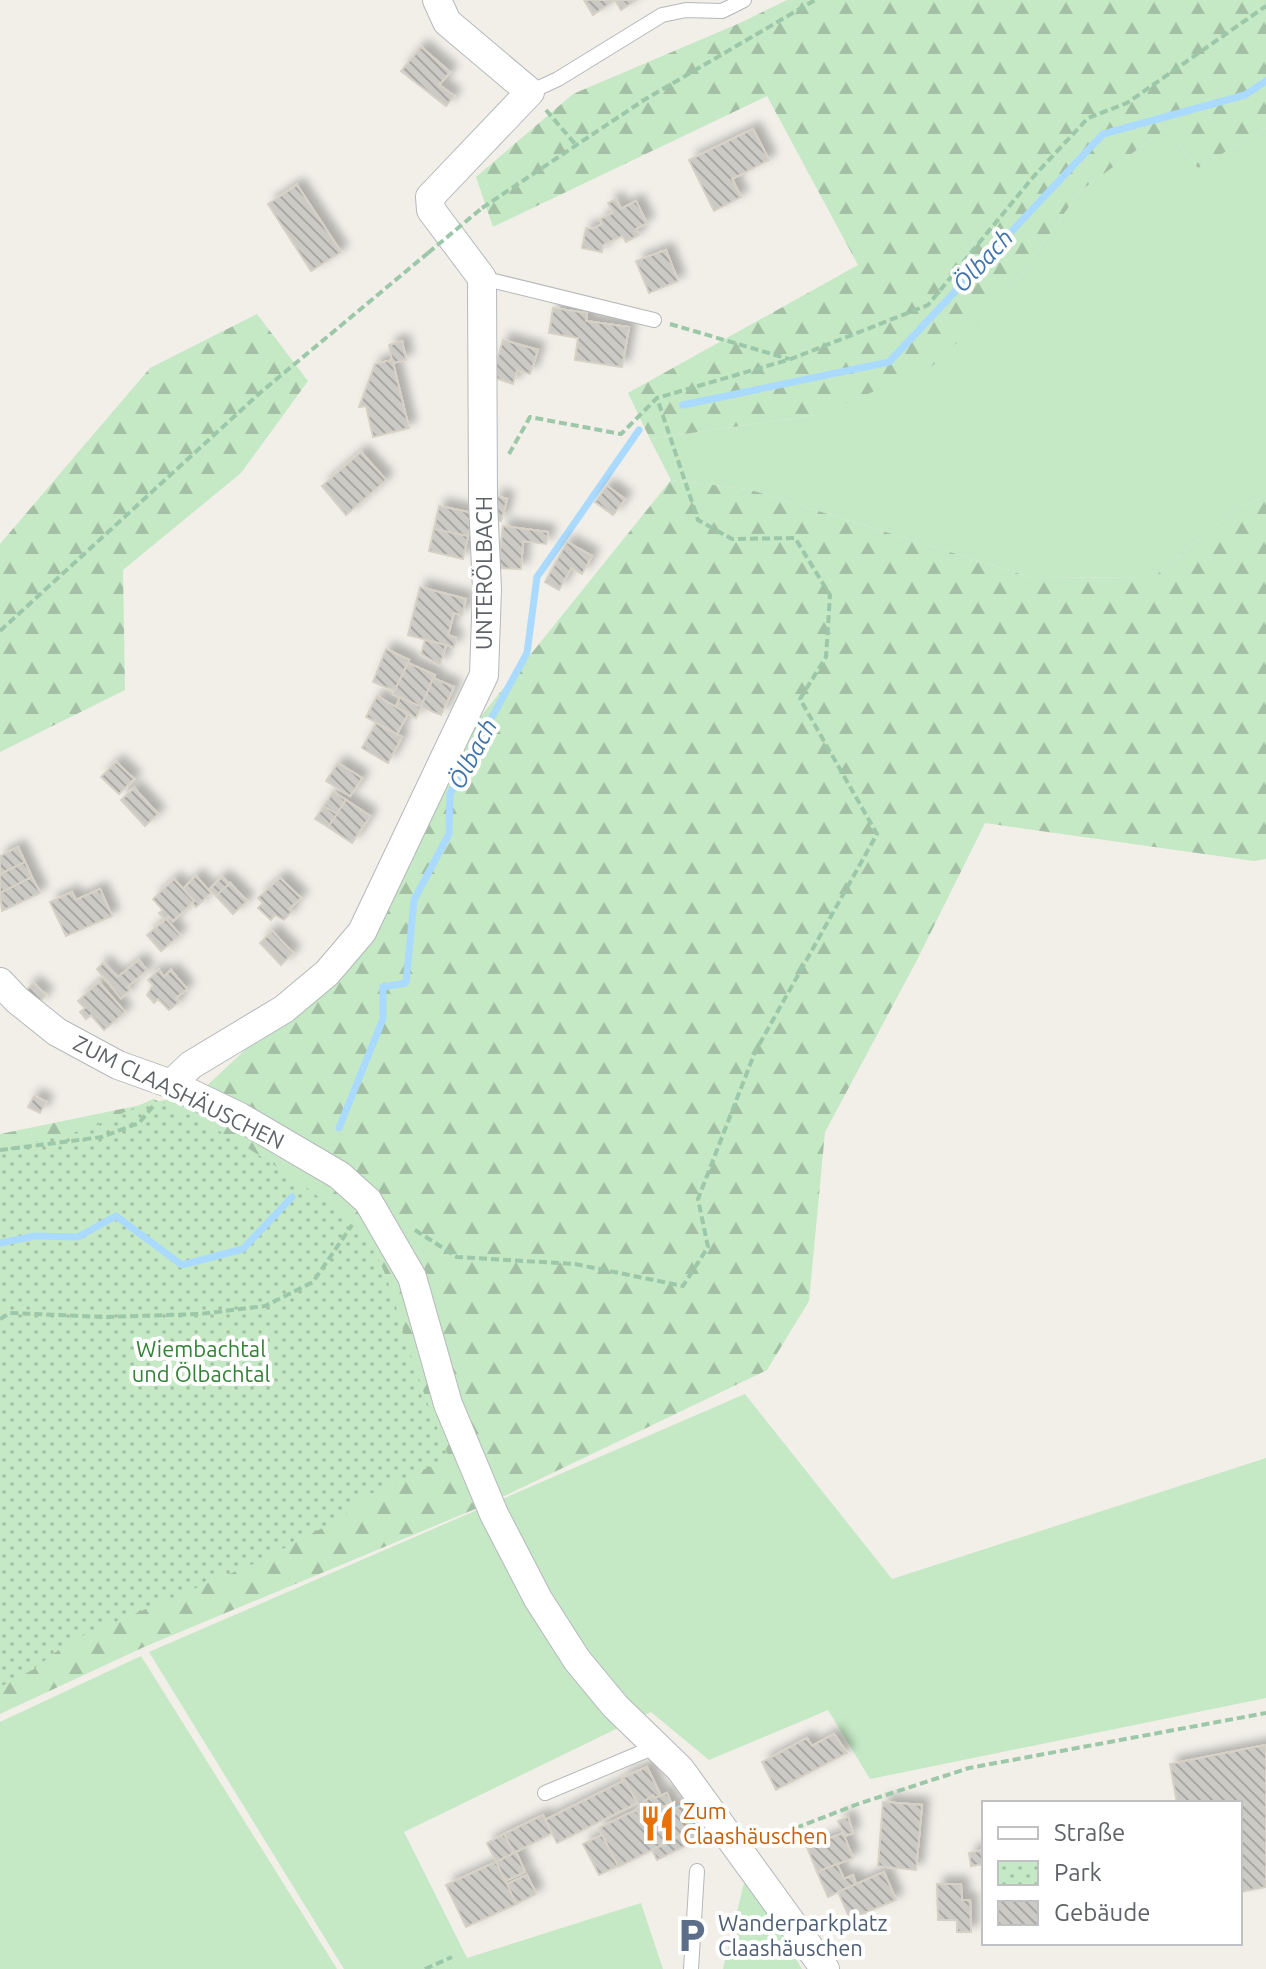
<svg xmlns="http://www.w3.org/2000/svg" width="1266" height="1969" viewBox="0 0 1266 1969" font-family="Ubuntu,sans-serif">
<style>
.grass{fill:#c5e8c5}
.forest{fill:url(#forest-firs)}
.park{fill:url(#park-dots)}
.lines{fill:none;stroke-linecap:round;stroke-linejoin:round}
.stream{stroke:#aadaff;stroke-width:7}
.building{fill:url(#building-back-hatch);stroke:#d6d1c6;stroke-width:2;filter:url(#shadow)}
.service-casing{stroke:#b5b8bc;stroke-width:16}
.minor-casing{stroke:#b5b8bc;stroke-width:30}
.path{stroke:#9cc7a9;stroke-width:4;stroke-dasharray:8 4;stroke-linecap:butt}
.service{stroke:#fff;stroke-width:14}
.minor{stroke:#fff;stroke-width:28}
.path-bridge{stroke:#9cc7a9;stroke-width:4;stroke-dasharray:8 4;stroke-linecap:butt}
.labels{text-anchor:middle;stroke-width:8;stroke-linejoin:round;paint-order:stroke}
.street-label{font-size:22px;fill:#5f6368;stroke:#fff}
.park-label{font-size:22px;fill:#348238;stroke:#fff}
.food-label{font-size:22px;fill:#c56008;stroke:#fff;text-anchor:start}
.service-label{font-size:22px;fill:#4e5e75;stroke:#fff;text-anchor:start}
.water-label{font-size:24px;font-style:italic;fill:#4174aa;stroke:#fff}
</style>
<defs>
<pattern id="forest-firs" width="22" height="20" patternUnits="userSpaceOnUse" patternTransform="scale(2)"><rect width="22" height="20" fill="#c5e8c5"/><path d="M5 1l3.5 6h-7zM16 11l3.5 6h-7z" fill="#a3c0a4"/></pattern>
<pattern id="park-dots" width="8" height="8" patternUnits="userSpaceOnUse" patternTransform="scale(2)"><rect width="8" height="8" fill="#c5e8c5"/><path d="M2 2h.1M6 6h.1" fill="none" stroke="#a3c0a4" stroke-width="1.8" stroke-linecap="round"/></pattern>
<pattern id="building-back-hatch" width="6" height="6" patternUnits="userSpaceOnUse" patternTransform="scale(2)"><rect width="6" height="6" fill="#cccac5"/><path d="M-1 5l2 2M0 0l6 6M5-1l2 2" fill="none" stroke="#a9a8a4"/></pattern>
<filter id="shadow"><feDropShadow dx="7" dy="-7" stdDeviation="4" flood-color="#0004"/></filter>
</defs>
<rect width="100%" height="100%" fill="#f1efe8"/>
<g class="grass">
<path d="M1266 128V496L1235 509 1154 577 1033 578 748 489 671 480 650 439 817 415 1006 296 1080 191 1166 129 1198 168Z"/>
<path d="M745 1394 892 1579 1266 1458V1698L870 1779 828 1710 709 1760 651 1712 404 1832 467 1958 641 1903 663 1969H344L149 1652Z"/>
<path d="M141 1656 337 1969H0V1722Z"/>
<path d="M746 1875 802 1969H723Z"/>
</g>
<g class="forest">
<path d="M787 0H1266V128L1198 168 1166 129 1080 191 1006 296 930 368 817 415 650 439 628 393 858 265 767 96 493 227 476 177 573 94 740 23Z"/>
<path d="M257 314 308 381 241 473 123 570 125 690 0 752V544L150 368Z"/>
<path d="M671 480 748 489 1033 578 1154 577 1235 509 1266 496V859L1254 861 985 823 916 962 825 1132 809 1301 767 1370 498 1499 459 1393 425 1273 332 1185 368 1223 405 1285 480 1507 144 1647 0 1714V1134L199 1093 370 933 461 741Z"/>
</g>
<path class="park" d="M153 1099C206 1117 346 1204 374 1251 389 1276 398 1315 407 1343 419 1382 434 1420 449 1458L344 1506 347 1515 258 1562 70 1641 34 1669 0 1687V1150L88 1129Z"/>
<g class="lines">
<g class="stream">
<path d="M683 405 889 362 1103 134 1245 95 1266 81"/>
<path d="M339 1128 383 1019V987L406 983 414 900 449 834 450 794 527 653 537 577 639 430"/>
<path d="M0 1243 35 1236 78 1237 116 1216 182 1265 243 1249 292 1197"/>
</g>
</g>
<g class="building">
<path d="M584 0H636L621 10 615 0 593 15Z"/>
<path d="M421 47 450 72 439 85 454 96 446 106 401 71Z"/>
<path d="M753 129 769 160 732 179 741 197 714 211 689 160Z"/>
<path d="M297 185 341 252 311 271 268 204Z"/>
<path d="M616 199 621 209 636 201 647 223 636 229 639 235 626 242 622 236 603 245 602 252 582 248 586 228 593 229 602 224 600 219 613 213 608 203Z"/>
<path d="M666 250 678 281 649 293 636 261Z"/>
<path d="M553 308 587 313 586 321 629 327 622 367 575 360 578 338 549 333Z"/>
<path d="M503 340 538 350 530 374 517 370 513 384 492 377Z"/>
<path d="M402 341 406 360 393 363 409 428 373 437 366 406 359 407 375 364 392 360 389 345Z"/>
<path d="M361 452 386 480 346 515 322 486Z"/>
<path d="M607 486 625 499 613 515 595 502Z"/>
<path d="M496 496 507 499 501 521 491 518Z"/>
<path d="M439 506 473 513 468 536 434 529Z"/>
<path d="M503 526 548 532 546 544 523 541 521 569 498 568Z"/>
<path d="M434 529 468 536 463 559 429 551Z"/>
<path d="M567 542 592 556 582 574 571 568 559 590 545 582Z"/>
<path d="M420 587 466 599 462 615 454 613 448 635 456 638 454 647 408 635Z"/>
<path d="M425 640 446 645 440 665 421 654Z"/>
<path d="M386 649 409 660 395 691 373 682Z"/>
<path d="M408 663 435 675 421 707 393 694Z"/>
<path d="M433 678 454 687 441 715 421 707Z"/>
<path d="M377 696 408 714 397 734 366 717Z"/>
<path d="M400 697 421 707 416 718 396 707Z"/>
<path d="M376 723 402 737 388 763 362 748Z"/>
<path d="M116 762 134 779 119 794 101 777Z"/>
<path d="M338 763 362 778 350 796 326 781Z"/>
<path d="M134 788 158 814 145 826 121 800Z"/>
<path d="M333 792 346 800 337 814 324 806Z"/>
<path d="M346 800 370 816 352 843 328 827Z"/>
<path d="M324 806 337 814 328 827 315 819Z"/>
<path d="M18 847 25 862 0 874V856Z"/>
<path d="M25 862 32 877 0 893V874Z"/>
<path d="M196 876 211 893 196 907 192 903 194 901 183 889Z"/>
<path d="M32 877 40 893 2 911 0 893Z"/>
<path d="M222 877 229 884 216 896 210 889Z"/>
<path d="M280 878 301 898 289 909 292 911 284 920 275 915 271 920 258 908 263 903 258 898Z"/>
<path d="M174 879 194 901 173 921 168 916 165 919 159 913 163 910 153 899Z"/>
<path d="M230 883 247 901 233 914 216 896Z"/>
<path d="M100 889 112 916 66 936 50 902 72 892 76 900Z"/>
<path d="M166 919 180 935 161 951 147 935Z"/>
<path d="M272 931 293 953 281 965 260 943Z"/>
<path d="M139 960 147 970 127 987 130 990 121 998 97 969 103 963 118 977Z"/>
<path d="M159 970 164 977 171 970 187 989 176 998 179 1002 169 1010 158 999 154 1003 147 995 153 985 148 980Z"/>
<path d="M99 982 125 1012 104 1030 91 1015 86 1019 80 1012 85 1008 78 1001Z"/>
<path d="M33 983 46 995 38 1004 25 992Z"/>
<path d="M34 1096 46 1102 40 1113 28 1107Z"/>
<path d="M834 1734 847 1753 776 1790 762 1762 807 1738 812 1746Z"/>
<path d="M1266 1745V1887L1240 1892V1803H1177L1170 1764Z"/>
<path d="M647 1767 661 1796 655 1798 653 1795 640 1805 622 1778Z"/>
<path d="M625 1780 637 1803 557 1843 545 1820Z"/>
<path d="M667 1793 671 1803 657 1810 660 1816 657 1818 654 1810 640 1816 636 1810 640 1805 653 1795 655 1798Z"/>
<path d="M883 1802 922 1805 916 1870 878 1866Z"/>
<path d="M671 1803 674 1809 683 1805 694 1829 618 1867 599 1828 636 1810 640 1816 654 1810 657 1818 660 1816 657 1810Z"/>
<path d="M543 1815 552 1833 514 1853 504 1834Z"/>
<path d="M848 1817 853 1833 845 1836 838 1821Z"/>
<path d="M694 1829 699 1839 657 1860 652 1850Z"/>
<path d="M843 1833 853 1858 817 1872 807 1847Z"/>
<path d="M504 1834 514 1853 496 1862 487 1843Z"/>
<path d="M602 1835 618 1866 599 1875 583 1844Z"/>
<path d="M984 1850V1864L971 1866 969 1853Z"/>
<path d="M516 1852 525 1872 505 1881 496 1862Z"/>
<path d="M496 1862 517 1904 466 1927 446 1885Z"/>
<path d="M837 1864 844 1879 853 1875 856 1884 828 1897 817 1872Z"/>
<path d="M884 1872 896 1900 850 1919 838 1892Z"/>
<path d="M527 1875 536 1894 516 1904 507 1884Z"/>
<path d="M937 1884H961L962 1900H970L971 1932H957V1920H938Z"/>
</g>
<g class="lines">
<defs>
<g id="service">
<path d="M530 92 558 79 662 15 686 10 722 11 744 0"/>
<path d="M482 278 654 320"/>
<path d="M545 1793 657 1746"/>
<path d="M691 1969 697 1871"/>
</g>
<g id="minor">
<path d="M0 982 17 1000 57 1032 118 1065 171 1084 240 1117 339 1175 368 1201 412 1277 448 1404 494 1514 538 1599 577 1660 615 1706 680 1769 825 1969"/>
<path d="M171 1084 191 1065 284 1009 327 973 362 932 484 675 487 589 483 502 482 278 431 210 430 197 530 92 447 22 437 0"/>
</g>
</defs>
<use href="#service" class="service-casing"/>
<use href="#minor" class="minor-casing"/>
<g class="path">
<path d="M546 110 576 145"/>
<path d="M482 208 644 100 815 0"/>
<path d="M670 324 789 359"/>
<path d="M509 454 530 417 621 434 657 398 791 359 928 305 1034 176 1088 118 1127 103 1266 6"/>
<path d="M0 631 261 392 428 253"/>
<path d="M0 1150 102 1137 139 1123 154 1105"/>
<path d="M415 1230 457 1257 575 1264 683 1286 708 1247 698 1199 755 1052 877 834 800 699 826 657 830 595 795 538 732 539 698 520 657 398"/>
<path d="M0 1319 10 1313 105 1317 199 1314 265 1306 313 1282 352 1225"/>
<path d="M762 1841 858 1804 969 1768 1266 1713"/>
<path d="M425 1969 452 1957"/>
</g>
<use href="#service" class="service"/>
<use href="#minor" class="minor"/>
<path class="path-bridge" d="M428 253 482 208"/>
</g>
<defs>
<symbol id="restaurant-bare" viewBox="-9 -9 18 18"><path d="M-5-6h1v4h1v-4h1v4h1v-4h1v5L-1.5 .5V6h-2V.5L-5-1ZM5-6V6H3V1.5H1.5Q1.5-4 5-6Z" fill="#e8710a" stroke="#fff" stroke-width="2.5" paint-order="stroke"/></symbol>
<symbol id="parking-bare" viewBox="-9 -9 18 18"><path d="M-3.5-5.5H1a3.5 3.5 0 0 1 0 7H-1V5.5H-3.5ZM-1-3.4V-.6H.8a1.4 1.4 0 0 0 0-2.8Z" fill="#5c6f8a" stroke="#fff" stroke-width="2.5" paint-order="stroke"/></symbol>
</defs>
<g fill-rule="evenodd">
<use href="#restaurant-bare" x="632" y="1798" width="51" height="51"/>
<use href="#parking-bare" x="666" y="1910" width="51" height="51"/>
</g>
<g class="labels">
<g class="street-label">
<text transform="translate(484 573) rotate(-90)" y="8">UNTERÖLBACH</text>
<text transform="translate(179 1092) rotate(26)" y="8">ZUM CLAASHÄUSCHEN</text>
</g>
<g class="park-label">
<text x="201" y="1357">Wiembachtal<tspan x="201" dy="25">und Ölbachtal</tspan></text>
</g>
<g class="food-label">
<text x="683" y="1819">Zum<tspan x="683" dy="25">Claashäuschen</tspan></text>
</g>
<g class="service-label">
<text x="718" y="1931">Wanderparkplatz<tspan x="718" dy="25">Claashäuschen</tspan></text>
</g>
<g class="water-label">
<text transform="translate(983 261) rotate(-47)" y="8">Ölbach</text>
<text transform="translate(473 754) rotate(-62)" y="8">Ölbach</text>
</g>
</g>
<rect x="982" y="1801" width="260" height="144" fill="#ffffff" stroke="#bfc1c3" stroke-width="2"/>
<rect x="998" y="1827" width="40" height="12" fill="#ffffff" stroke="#bfc1c3" stroke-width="2"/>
<text x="1054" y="1841" font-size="24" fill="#5f6368">Straße</text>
<rect x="998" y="1861" width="40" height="24" fill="url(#park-dots)" stroke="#bfc1c3" stroke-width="2"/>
<text x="1054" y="1881" font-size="24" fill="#5f6368">Park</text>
<rect x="998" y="1901" width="40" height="24" fill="url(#building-back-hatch)" stroke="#bfc1c3" stroke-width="2"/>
<text x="1054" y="1921" font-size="24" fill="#5f6368">Gebäude</text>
</svg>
